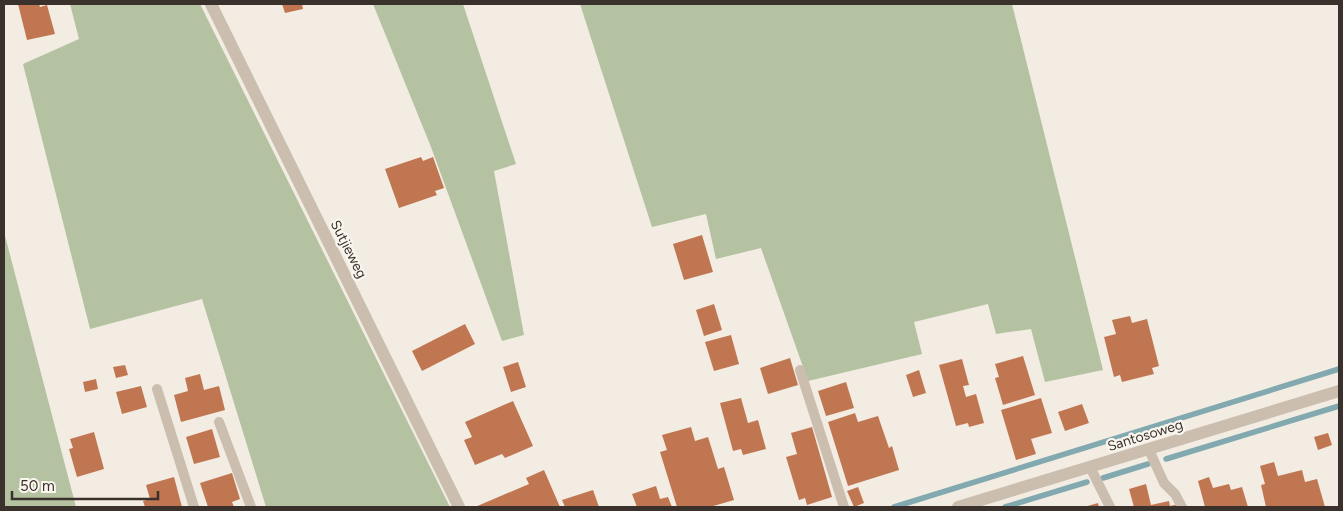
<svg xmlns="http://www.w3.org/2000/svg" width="1343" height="511" viewBox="0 0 1343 511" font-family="Figtree,sans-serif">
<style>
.green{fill:#b4c2a2}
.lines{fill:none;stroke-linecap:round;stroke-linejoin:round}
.stream{stroke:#82a9af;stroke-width:5.5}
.building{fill:#c17652}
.lane{stroke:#cbbeae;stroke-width:10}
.street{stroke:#cbbeae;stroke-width:12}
.labels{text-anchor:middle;stroke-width:4.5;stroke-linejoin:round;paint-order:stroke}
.street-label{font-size:14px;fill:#3a312c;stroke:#faf6ee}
</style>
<rect width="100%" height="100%" fill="#f3ece2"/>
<g class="green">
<path d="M70 4H200L450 507H266L202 299 90 329 23 64 79 39Z"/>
<path d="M373 4H463L516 164 494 171 524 335 502 341 431 147Z"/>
<path d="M580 4H1012L1103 370 1045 382 1031 329 996 334 988 304 914 322 922 354 808 381 761 248 716 259 706 214 652 227Z"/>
<path d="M4 232 76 507 4 506Z"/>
</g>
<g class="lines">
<g class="stream">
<path d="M1166 459 1339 406"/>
<path d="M1103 478 1148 464"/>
<path d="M894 507 1339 369"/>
<path d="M1005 507 1087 482"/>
</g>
</g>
<g class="building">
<path d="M18 4H39L40 7 47 5 55 34 27 40Z"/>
<path d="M282 4H302L303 9 285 13Z"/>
<path d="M421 157 423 161 433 157 444 188 435 191 437 195 399 208 385 169Z"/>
<path d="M702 235 713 272 684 280 673 244Z"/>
<path d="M714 304 722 330 704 336 696 310Z"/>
<path d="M1130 316 1132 323 1147 319 1159 366 1152 368 1154 374 1122 382 1120 375 1114 377 1104 337 1116 334 1112 320Z"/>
<path d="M465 324 475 344 422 371 412 351Z"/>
<path d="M731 335 739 364 714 371 705 342Z"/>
<path d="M1023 356 1035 395 1003 405 995 378 999 377 995 364Z"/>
<path d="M790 358 798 385 768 394 760 368Z"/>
<path d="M962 359 969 385 963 386 966 397 976 394 984 423 969 427 968 423 956 426 939 365Z"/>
<path d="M518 362 526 387 511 392 503 367Z"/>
<path d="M125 365 128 375 116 378 113 367Z"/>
<path d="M919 370 926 393 913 397 906 375Z"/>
<path d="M200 374 204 390 219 386 225 410 181 422 174 395 188 391 185 378Z"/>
<path d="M96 379 98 389 85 392 83 382Z"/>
<path d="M846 382 854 408 826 416 818 391Z"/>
<path d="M141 386 147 407 122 414 116 392Z"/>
<path d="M741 398 748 423 758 420 766 449 743 455 741 449 733 451 720 403Z"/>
<path d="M1041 398 1052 433 1031 439 1036 454 1016 460 1001 410Z"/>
<path d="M513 401 533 446 505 458 502 454 475 465 464 440 472 437 465 422Z"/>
<path d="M1082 404 1089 423 1065 431 1058 412Z"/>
<path d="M855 413 858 422 878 416 889 448 892 446 899 470 848 486 828 422Z"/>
<path d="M691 427 695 441 708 437 718 469 724 467 734 500 710 507H677L660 452 667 450 662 435Z"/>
<path d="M812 427 832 497 807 505 805 498 799 500 786 457 797 454 791 433Z"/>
<path d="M212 429 220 457 194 464 186 437Z"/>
<path d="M94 432 104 469 77 477 69 449 73 448 70 439Z"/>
<path d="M1328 433 1332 445 1318 450 1314 437Z"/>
<path d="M1274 462 1278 476 1302 470 1305 482 1317 479 1325 507H1266L1261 485 1265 484 1260 466Z"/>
<path d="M544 470 560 507H475L529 484 526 478Z"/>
<path d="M232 473 240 499 232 502 234 507H208L200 483Z"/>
<path d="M174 477 182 507H145L143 501 150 499 146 485Z"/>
<path d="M1209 477 1213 488 1229 484 1231 490 1242 487 1248 507H1205L1198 481Z"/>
<path d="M1146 484 1151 505 1169 501 1170 506 1179 504 1180 507H1134L1129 489Z"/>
<path d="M656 486 660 499 668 497 672 507H637L632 494Z"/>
<path d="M858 487 864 503 854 507 847 491Z"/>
<path d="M593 490 599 507H565L562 500Z"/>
<path d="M1098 503 1099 507H1084Z"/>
</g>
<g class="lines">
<g class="lane">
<path d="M800 370 844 507"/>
<path d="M157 389 194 507"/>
<path d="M219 422 251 507"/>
<path d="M1149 450 1164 483 1175 494 1182 507"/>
<path d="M1090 467 1110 507"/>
</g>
<g class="street">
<path d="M211 4C293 172 377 339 459 507"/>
<path d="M958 507 1339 391"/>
</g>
</g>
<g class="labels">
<g class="street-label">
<text transform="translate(349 249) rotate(63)" y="5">Sutjieweg</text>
<text transform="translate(1145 435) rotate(-17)" y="5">Santosoweg</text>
</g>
</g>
<rect width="1343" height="511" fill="none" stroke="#3a312c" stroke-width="10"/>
<path d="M12 491v8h146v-8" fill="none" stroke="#3a312c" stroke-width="2.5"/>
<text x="20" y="491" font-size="15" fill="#3a312c" stroke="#faf6ee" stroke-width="4" paint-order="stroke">50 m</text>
</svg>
